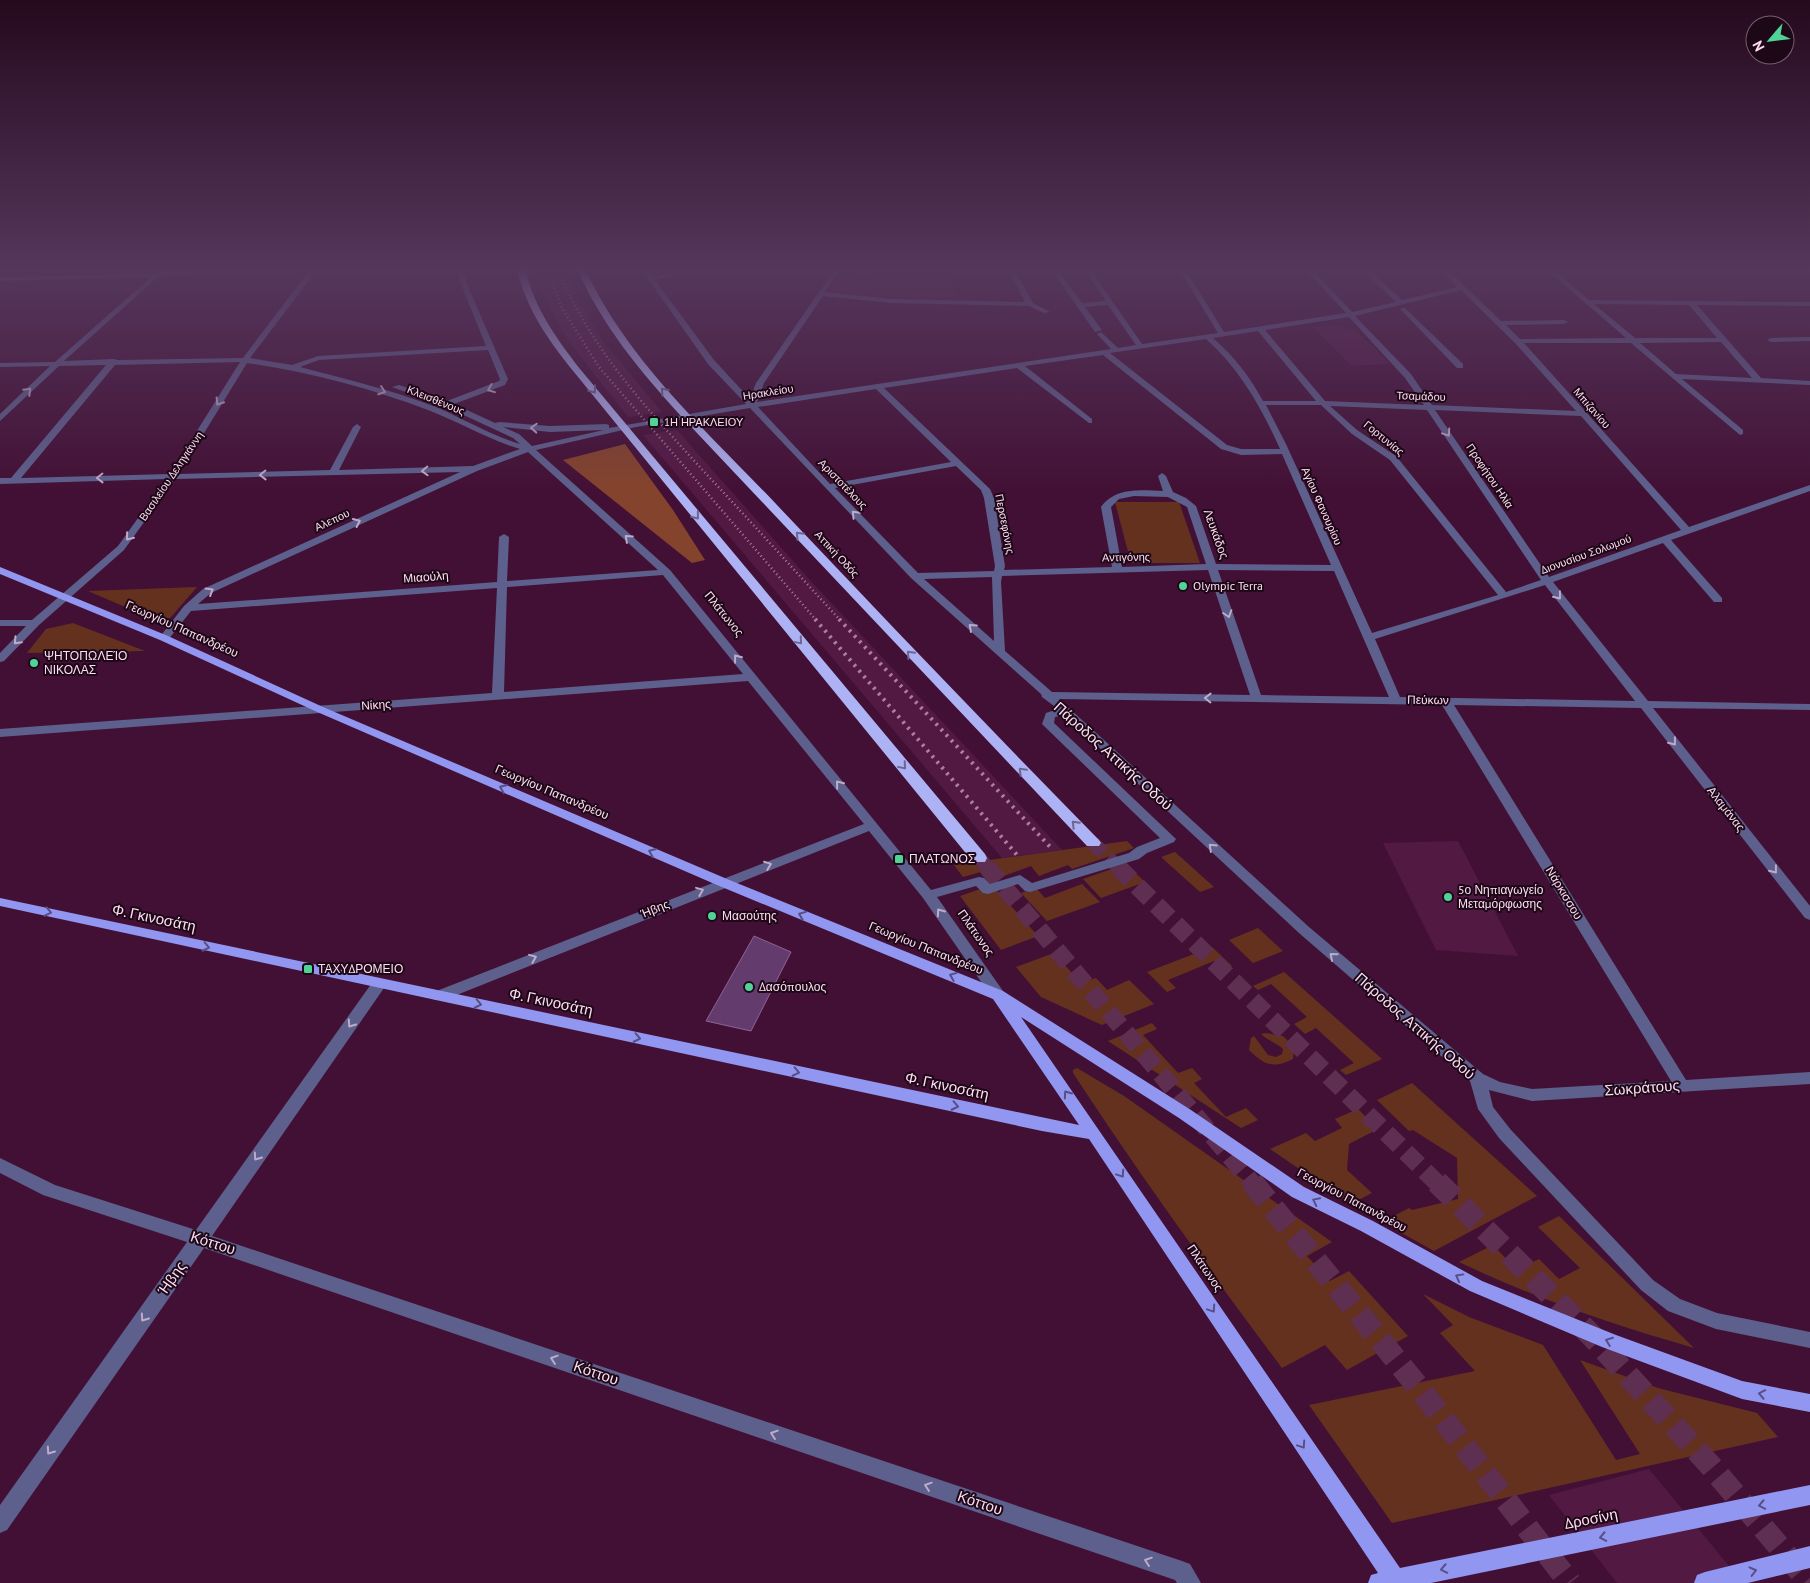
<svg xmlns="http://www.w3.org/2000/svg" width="1810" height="1583" viewBox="0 0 1810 1583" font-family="'PT Sans',sans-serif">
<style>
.built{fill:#521943}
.green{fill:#64311f}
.forest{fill:#84432c}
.building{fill:#633b6c;stroke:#8d6396}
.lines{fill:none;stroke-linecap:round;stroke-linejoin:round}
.highway-tunnel-far2{stroke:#5f2f51;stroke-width:14;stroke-dasharray:14 7;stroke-linecap:butt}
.highway-tunnel-far1{stroke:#5f2f51;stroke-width:18;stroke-dasharray:18 9;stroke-linecap:butt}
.highway-tunnel{stroke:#5f2f51;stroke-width:23;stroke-dasharray:23 11;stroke-linecap:butt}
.minor{fill:#5d608c;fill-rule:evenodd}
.major{fill:#9196f1;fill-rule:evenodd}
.highway{fill:#acb2f3;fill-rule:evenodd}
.rail-far1{stroke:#aa809c;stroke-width:2.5;stroke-dasharray:1 3;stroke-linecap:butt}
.rail{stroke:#aa809c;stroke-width:4;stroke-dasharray:2.5 5;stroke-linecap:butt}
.oneway{stroke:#beaac9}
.oneway2{stroke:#6c6690}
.oneway3{stroke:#574f84}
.poi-dot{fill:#51d398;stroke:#1d0817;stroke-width:2}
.labels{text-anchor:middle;stroke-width:4;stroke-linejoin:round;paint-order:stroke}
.far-street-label{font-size:11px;fill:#fedcf1;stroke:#1d0817}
.far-poi-label{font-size:11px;fill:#fedcf1;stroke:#1d0817;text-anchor:start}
.street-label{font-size:12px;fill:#fedcf1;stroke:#1d0817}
.poi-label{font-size:12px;fill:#fedcf1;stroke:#1d0817;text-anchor:start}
.near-street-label{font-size:15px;fill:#fedcf1;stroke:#1d0817}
</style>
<rect width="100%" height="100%" fill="#431035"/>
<g class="built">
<path d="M535 269H567L579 300 602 340 662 412 628 417 568 341 542 294Z"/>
<path d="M877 269H949L956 299 882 297 831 291 839 279 871 280Z"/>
<path d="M1335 325 1356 331 1391 364 1352 366 1313 327Z"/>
<path d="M677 430 809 579 1062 850 1002 858 643 435Z"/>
<path d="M1458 841 1518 956 1436 950 1383 843Z"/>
<path d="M1649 1469 1743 1583H1617L1549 1495Z"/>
</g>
<g class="green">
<path d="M1115 502H1179L1200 563H1131Z"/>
<path d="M197 587 165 624 88 591Z"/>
<path d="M73 623 145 651 27 653 46 629Z"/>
<path d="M1127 841 1134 848 1072 869 1068 865 1039 876 1031 866 990 881 981 872 963 877 954 865Z"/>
<path d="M1175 852 1214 887 1200 892 1161 857Z"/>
<path d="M1126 864 1145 882 1101 898 1083 879Z"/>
<path d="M1082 884 1100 902 1047 921 1021 893 1036 888 1045 898Z"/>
<path d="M992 885 1038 936 1001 950 960 896Z"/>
<path d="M1258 928 1283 951 1253 963 1229 940Z"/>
<path d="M1212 947 1232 966 1223 970 1214 961 1168 980 1176 988 1167 992 1147 972Z"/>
<path d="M1054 953 1081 983 1096 978 1107 990 1129 980 1154 1004 1102 1025 1041 997 1016 967Z"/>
<path d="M1284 972 1382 1059 1346 1075 1340 1070 1354 1063 1316 1028 1305 1034 1294 1024 1307 1017 1271 984 1258 990 1253 986Z"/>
<path d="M1152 1023 1157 1029 1143 1035 1178 1073 1192 1068 1202 1079 1194 1083 1226 1117 1246 1108 1258 1120 1241 1128 1108 1041Z"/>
<path d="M1266 1033 1283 1036 1294 1047 1293 1059C1273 1069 1264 1065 1249 1050L1251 1038 1254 1036 1268 1055 1276 1057 1282 1054 1283 1049C1276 1042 1268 1041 1261 1034Z"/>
<path d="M1077 1068 1124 1096 1332 1242 1307 1256 1330 1281 1349 1271 1408 1336 1347 1370 1325 1345 1282 1368C1210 1272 1139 1174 1073 1073V1070Z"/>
<path d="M1412 1083 1537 1196 1434 1251 1382 1222 1409 1208 1412 1210 1458 1199 1457 1158 1413 1130 1409 1131 1377 1100Z"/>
<path d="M1358 1109 1378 1129 1349 1144 1347 1170 1372 1193 1351 1204 1270 1149 1306 1133 1315 1141 1342 1128 1335 1119Z"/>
<path d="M1559 1216 1694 1348C1614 1325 1534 1298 1459 1262L1493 1245 1517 1270 1539 1259 1559 1279 1580 1268 1538 1227Z"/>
<path d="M1423 1294 1469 1317 1543 1345 1616 1460 1640 1454 1580 1360 1658 1388 1757 1413 1778 1437 1392 1523 1309 1405 1475 1371 1440 1333 1453 1325Z"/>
</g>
<path class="forest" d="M625 444 673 510 705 560 692 563 563 460Z"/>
<path class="building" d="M754 936 791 952 751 1031 706 1021Z"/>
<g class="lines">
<g class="highway-tunnel-far2">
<path d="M1093 843 1119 868"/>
<path d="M979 858 988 868"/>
</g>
<g class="highway-tunnel-far1">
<path d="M987 867 1253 1184"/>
<path d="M1118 867 1438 1184"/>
</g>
<g class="highway-tunnel">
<path d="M1252 1182 1427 1398 1570 1583"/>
<path d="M1437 1182 1591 1335 1709 1464 1810 1583"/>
</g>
<g class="minor">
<path d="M276 269 317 270 250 358 292 365 318 356 486 346 461 284 457 269H463L467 284 508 379 505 385 454 404 495 423 499 422 550 426 606 424 609 425V428L746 404 708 364 641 269H647L653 277 691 269H704L655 280 714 360 750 399 756 383 835 269H841L825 292 892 299 1025 302 1008 269H1014L1033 303 1050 312 1044 313 1029 306 892 303 823 296 764 383 757 402 1111 349 1097 334 1101 332 1118 348 1136 345 1108 305 1085 307 1102 330 1095 332 1051 269H1057L1082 303 1106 301 1084 269H1090L1142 344 1218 333 1179 269H1185L1224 332 1346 313 1305 269H1312L1352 312 1396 302 1361 269H1368L1402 300 1457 287 1440 269H1447L1501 321 1564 320 1568 322 1564 324 1506 325 1520 339 1626 338 1546 269H1553L1589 300 1810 302V306L1697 305 1761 378 1810 381V385L1682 379 1743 430V434L1740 435 1631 343H1524L1689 527 1810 485V491L1671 540 1722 598V602H1714L1663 543 1553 582 1648 701 1810 704V710L1653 708 1810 906V920L1805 918 1641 708 1454 705 1686 1080 1810 1072V1084L1532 1101 1489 1090 1493 1107 1511 1130 1653 1280 1680 1299 1717 1313 1810 1332V1348L1716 1329 1668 1311 1641 1290 1499 1138 1478 1109 1470 1081 1299 933 1064 715 1055 717 1054 723 1176 839 1174 842 1147 853 1139 859 1030 892 1025 891 1018 884 988 894 983 893 976 886 937 897 1003 991 1005 995 1003 999H993L923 898 869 831 444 1000H434L432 996 434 992 864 824 748 681 0 737V729L492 693 497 588 191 611 168 640 164 641 159 638 184 606 203 589 460 472 175 479 124 550 39 625 4 661 0 662V653L26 626H0V620H32L118 546 166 479 0 484V478H11L106 365 59 366 0 421V414L50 366 0 367V363L55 362 151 277 0 281V277L155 273 160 270 163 272ZM308 272 243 358 117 360 114 359 64 361 159 276ZM1461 290 1515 343 1576 411 1432 405 1411 374 1355 316ZM1594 304 1689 305 1717 338H1635ZM1349 317 1405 378 1424 405 1325 401 1265 330ZM1258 331 1316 401H1263C1250 377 1234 356 1213 338ZM1206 339C1240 369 1261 407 1280 449H1241L1227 445 1110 353ZM1721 342 1752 378 1676 374 1640 343ZM488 350 500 379 499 381 447 401 399 385 392 387 444 406 513 438 520 444C490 435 464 419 436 407 392 390 346 379 300 367L319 360ZM1103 355 1221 449 1241 455 1282 454 1331 565 1216 564 1196 506 1186 498 1173 492 1166 476 1162 473 1158 476 1163 491C1142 490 1115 487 1101 507L1112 567 1004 570 1005 566 994 498 990 489 884 388 1017 368 1089 423H1092V419L1025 366ZM240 362 170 474 21 478 115 365ZM247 363C309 372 370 388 428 410 459 422 487 439 520 449L473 466 339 470 361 427 357 424 353 427 330 470 179 474ZM876 389 951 462 830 484 758 407ZM1266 405H1321L1352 434 1390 460 1498 595 1372 633 1286 444ZM1330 406 1427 410 1541 580 1506 592 1396 456 1357 430ZM750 408 911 578 1041 694 1042 697 1058 709 1046 713 1042 724 1044 726 1160 838 1137 847 1129 853 1032 883 1020 875 990 884 984 878 979 877 931 890 670 570 536 450 636 427ZM1435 410 1581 416 1681 530 1549 577ZM503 427 550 432 604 430 532 446 519 434ZM528 452 658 570 507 581 509 537 504 534 499 537 497 582 198 604 211 593 477 471ZM956 466 981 490 984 498 995 566 994 571 918 573 835 488ZM1134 496 1168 497 1187 507 1206 564 1122 567 1111 507 1119 499ZM1208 570 1250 695 1052 692 1005 651 1001 582 1002 576ZM1218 570 1334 571 1389 697 1261 695ZM663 575 743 674 504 692 507 587ZM992 577 994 641 924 579ZM1545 585 1635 701 1400 697 1375 639ZM1059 699 1442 705 1671 1081 1532 1089 1500 1082 1483 1074 1309 927Z"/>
<path d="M1401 308H1405L1463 364V368H1457L1401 310Z"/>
<path d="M1810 337V341L1771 342 1767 340 1771 338Z"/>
<path d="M379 979 384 980 386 984 384 988 212 1236 1182 1561 1190 1564 1201 1583H1177L1175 1580 204 1248 7 1530 0 1533V1505L187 1242 43 1195 0 1173V1158L55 1185 196 1230 374 980Z"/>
</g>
<g class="major">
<path d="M0 567 168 636 323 707 727 879 1003 991 1191 1110 1304 1187 1373 1221 1482 1281 1616 1335 1742 1381 1810 1394V1412L1742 1399 1602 1347 1470 1291 1361 1231 1292 1197 1179 1118 1021 1017 1400 1568 1810 1485V1505L1431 1583H1368L1371 1575 1378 1573 1089 1139 1042 1131 0 906V898L1079 1125 993 999 717 885 315 711 160 640 0 574Z"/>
<path d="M1810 1546V1568L1748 1583H1694L1697 1575 1705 1572Z"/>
</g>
<g class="highway">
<path d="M517 269H525C534 307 556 338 580 369L985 854 987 858 985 862H973L574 372C549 341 526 309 517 269Z"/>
<path d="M577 269H585C629 363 707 431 777 505 883 617 990 729 1099 840L1101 843 1099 846H1087L680 415C639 370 602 325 577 269Z"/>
</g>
<g class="rail-far1">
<path d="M547 269 562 308 599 367 816 620"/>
<path d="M558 269C591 351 651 413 709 477 753 524 796 572 840 620"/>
</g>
<g class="rail">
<path d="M815 619 1017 855"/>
<path d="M839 619 1053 850"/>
</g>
</g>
<defs><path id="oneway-chevron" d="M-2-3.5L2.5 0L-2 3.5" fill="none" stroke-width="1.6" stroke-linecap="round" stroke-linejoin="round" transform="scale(1.25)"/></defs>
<g class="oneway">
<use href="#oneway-chevron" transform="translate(491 389) rotate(158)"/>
<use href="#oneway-chevron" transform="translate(28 391) rotate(-45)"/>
<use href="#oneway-chevron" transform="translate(382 391) rotate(19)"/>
<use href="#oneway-chevron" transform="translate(219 402) rotate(122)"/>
<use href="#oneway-chevron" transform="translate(534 428) rotate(-177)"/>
<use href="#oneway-chevron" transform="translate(1447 433) rotate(56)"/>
<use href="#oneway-chevron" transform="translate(425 471) rotate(178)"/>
<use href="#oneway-chevron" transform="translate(263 475) rotate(179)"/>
<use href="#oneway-chevron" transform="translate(100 478) rotate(179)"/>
<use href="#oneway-chevron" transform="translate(855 514) rotate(-134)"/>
<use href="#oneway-chevron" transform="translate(357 522) rotate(-25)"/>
<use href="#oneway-chevron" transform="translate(129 537) rotate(128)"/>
<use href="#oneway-chevron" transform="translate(628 538) rotate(-138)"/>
<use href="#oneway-chevron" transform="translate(210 591) rotate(-31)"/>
<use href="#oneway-chevron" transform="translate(1558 596) rotate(52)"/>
<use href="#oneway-chevron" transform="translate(1228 614) rotate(72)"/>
<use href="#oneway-chevron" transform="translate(972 627) rotate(-138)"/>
<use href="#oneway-chevron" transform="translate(17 641) rotate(133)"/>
<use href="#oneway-chevron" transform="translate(737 658) rotate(-128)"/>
<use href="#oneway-chevron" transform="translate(1208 698) rotate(-179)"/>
<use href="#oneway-chevron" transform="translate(1673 742) rotate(52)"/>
<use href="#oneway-chevron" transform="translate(839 784) rotate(-129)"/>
<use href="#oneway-chevron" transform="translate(1212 847) rotate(-137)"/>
<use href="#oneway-chevron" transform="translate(768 865) rotate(-21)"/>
<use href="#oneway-chevron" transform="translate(1774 870) rotate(52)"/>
<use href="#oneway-chevron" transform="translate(700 891) rotate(-22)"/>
<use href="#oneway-chevron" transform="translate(940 912) rotate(-125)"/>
<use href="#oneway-chevron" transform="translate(1333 956) rotate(-140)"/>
<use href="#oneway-chevron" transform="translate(533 958) rotate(-22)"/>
<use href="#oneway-chevron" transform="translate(351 1024) rotate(125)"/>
<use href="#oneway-chevron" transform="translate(257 1157) rotate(125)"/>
<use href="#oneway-chevron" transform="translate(144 1318) rotate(125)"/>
<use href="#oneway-chevron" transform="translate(554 1359) rotate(-161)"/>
<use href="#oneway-chevron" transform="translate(774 1434) rotate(-161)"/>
<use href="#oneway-chevron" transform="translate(50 1451) rotate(125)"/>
<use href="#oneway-chevron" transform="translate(928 1486) rotate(-161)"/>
<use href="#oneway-chevron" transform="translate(1148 1561) rotate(-161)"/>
</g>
<g class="oneway2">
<use href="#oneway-chevron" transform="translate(593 390) rotate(53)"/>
<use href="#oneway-chevron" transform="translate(664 391) rotate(-132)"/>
<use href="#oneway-chevron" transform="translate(696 516) rotate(51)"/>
<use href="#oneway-chevron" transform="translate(799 535) rotate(-133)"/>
<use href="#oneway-chevron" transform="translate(799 641) rotate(50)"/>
<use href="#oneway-chevron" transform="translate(910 654) rotate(-133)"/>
<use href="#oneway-chevron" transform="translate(903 766) rotate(50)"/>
<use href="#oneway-chevron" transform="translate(1022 771) rotate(-135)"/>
<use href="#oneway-chevron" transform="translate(1075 824) rotate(-135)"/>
</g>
<g class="oneway3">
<use href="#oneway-chevron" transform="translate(503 788) rotate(-157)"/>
<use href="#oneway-chevron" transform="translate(652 852) rotate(-157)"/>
<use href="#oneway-chevron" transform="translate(48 912) rotate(12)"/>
<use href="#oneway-chevron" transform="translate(802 915) rotate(-158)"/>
<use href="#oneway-chevron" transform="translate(206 947) rotate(12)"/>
<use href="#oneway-chevron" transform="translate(953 976) rotate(-158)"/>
<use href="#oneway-chevron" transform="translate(478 1004) rotate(12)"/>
<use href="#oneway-chevron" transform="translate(637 1038) rotate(12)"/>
<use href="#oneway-chevron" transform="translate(796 1072) rotate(12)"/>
<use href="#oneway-chevron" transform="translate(1067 1094) rotate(-125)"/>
<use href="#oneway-chevron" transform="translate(955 1106) rotate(12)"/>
<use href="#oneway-chevron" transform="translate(1121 1174) rotate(56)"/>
<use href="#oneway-chevron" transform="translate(1316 1201) rotate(-154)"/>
<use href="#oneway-chevron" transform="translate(1459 1277) rotate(-151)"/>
<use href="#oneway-chevron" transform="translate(1212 1309) rotate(56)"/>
<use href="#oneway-chevron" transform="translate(1609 1341) rotate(-159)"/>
<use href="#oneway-chevron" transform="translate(1762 1394) rotate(-169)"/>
<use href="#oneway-chevron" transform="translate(1302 1445) rotate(56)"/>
<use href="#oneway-chevron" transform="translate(1762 1505) rotate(169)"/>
<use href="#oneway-chevron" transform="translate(1603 1537) rotate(169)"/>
<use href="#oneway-chevron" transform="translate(1444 1569) rotate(169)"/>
<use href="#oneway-chevron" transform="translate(1753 1571) rotate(-14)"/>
</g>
<linearGradient id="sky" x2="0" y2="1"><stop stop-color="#25091d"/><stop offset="0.55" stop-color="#55375c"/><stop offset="1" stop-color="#55375c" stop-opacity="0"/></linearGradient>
<rect width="1810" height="491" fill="url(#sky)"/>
<g class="poi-dot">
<rect x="649" y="417" width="10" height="10" rx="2.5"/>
<circle cx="1183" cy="586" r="5"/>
<circle cx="34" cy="663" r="5"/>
<rect x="894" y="854" width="10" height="10" rx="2.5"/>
<circle cx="1448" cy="897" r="5"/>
<circle cx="712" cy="916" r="5"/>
<rect x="303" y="964" width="10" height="10" rx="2.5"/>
<circle cx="749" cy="987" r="5"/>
</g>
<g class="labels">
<g class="far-street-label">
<text transform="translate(768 392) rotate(-9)" y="4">Ηρακλείου</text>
<text transform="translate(1421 396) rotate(2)" y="4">Τσαμάδου</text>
<text transform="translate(436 400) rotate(22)" y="4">Κλεισθένους</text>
<text transform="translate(1592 408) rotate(49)" y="4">Μπιζανίου</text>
<text transform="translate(1384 438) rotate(39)" y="4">Γορτυνίας</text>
<text transform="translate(171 476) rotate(-56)" y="4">Βασιλείου Δεληγιάννη</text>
<text transform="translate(1490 476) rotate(56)" y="4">Προφήτου Ηλία</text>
<text transform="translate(843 484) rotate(46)" y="4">Αριστοτέλους</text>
<text transform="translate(1322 506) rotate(66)" y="4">Αγίου Φανουρίου</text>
<text transform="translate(332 520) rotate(-25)" y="4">Αλεπου</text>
<text transform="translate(1005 524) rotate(79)" y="4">Περσεφόνης</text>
<text transform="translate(837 554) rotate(47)" y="4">Αττική Οδός</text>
<text transform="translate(1586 554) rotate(-20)" y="4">Διονυσίου Σολωμού</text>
<text transform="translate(1126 557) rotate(-1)" y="4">Αντιγόνης</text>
</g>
<g class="far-poi-label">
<text x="664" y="426">1Η ΗΡΑΚΛΕΙΟΥ</text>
</g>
<g class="street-label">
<text transform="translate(1216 534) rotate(70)" y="4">Λευκάδος</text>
<text transform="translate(426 577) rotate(-4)" y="4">Μιαούλη</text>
<text transform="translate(724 614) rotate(51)" y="4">Πλάτωνος</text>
<text transform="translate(182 629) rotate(24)" y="4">Γεωργίου Παπανδρέου</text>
<text transform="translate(1428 700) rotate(1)" y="4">Πεύκων</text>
<text transform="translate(376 705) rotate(-4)" y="4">Νίκης</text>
<text transform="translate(552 792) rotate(23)" y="4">Γεωργίου Παπανδρέου</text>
<text transform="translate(1726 809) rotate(52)" y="4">Αλαμάνας</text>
<text transform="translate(1564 893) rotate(59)" y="4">Νάρκισσου</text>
<text transform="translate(655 909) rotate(-22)" y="4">Ήβης</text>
<text transform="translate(976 933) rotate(55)" y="4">Πλάτωνος</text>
<text transform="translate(926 948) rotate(22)" y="4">Γεωργίου Παπανδρέου</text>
<text transform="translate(1352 1200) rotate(28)" y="4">Γεωργίου Παπανδρέου</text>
<text transform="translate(1205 1268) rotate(56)" y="4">Πλάτωνος</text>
</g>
<g class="poi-label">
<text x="1193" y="590">Olympic Terra</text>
<text x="44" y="660">ΨΗΤΟΠΩΛΕΊΟ<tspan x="44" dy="14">ΝΙΚΟΛΑΣ</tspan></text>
<text x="909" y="863">ΠΛΑΤΩΝΟΣ</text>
<text x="1458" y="894">5ο Νηπιαγωγείο<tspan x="1458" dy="14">Μεταμόρφωσης</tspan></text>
<text x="722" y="920">Μασούτης</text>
<text x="318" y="973">ΤΑΧΥΔΡΟΜΕΙΟ</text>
<text x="759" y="991">Δασόπουλος</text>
</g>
<g class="near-street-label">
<text transform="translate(1113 756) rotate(42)" y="5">Πάροδος Αττικής Οδού</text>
<text transform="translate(154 918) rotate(12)" y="5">Φ. Γκινοσάτη</text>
<text transform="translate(551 1002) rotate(12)" y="5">Φ. Γκινοσάτη</text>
<text transform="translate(1415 1026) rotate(41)" y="5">Πάροδος Αττικής Οδού</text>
<text transform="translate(947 1086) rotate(12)" y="5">Φ. Γκινοσάτη</text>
<text transform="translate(1642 1088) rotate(-4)" y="5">Σωκράτους</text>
<text transform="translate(213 1243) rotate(18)" y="5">Κόττου</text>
<text transform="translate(172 1278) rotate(-55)" y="5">Ήβης</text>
<text transform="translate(596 1373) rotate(19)" y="5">Κόττου</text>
<text transform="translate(980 1503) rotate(19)" y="5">Κόττου</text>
<text transform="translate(1591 1519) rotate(-11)" y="5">Δροσίνη</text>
</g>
</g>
<g transform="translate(1770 40) rotate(242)"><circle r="24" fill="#1d0817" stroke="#775d6e"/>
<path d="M0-4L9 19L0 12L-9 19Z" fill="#51d398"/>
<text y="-8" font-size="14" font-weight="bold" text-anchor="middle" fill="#fedcf1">N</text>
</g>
</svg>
